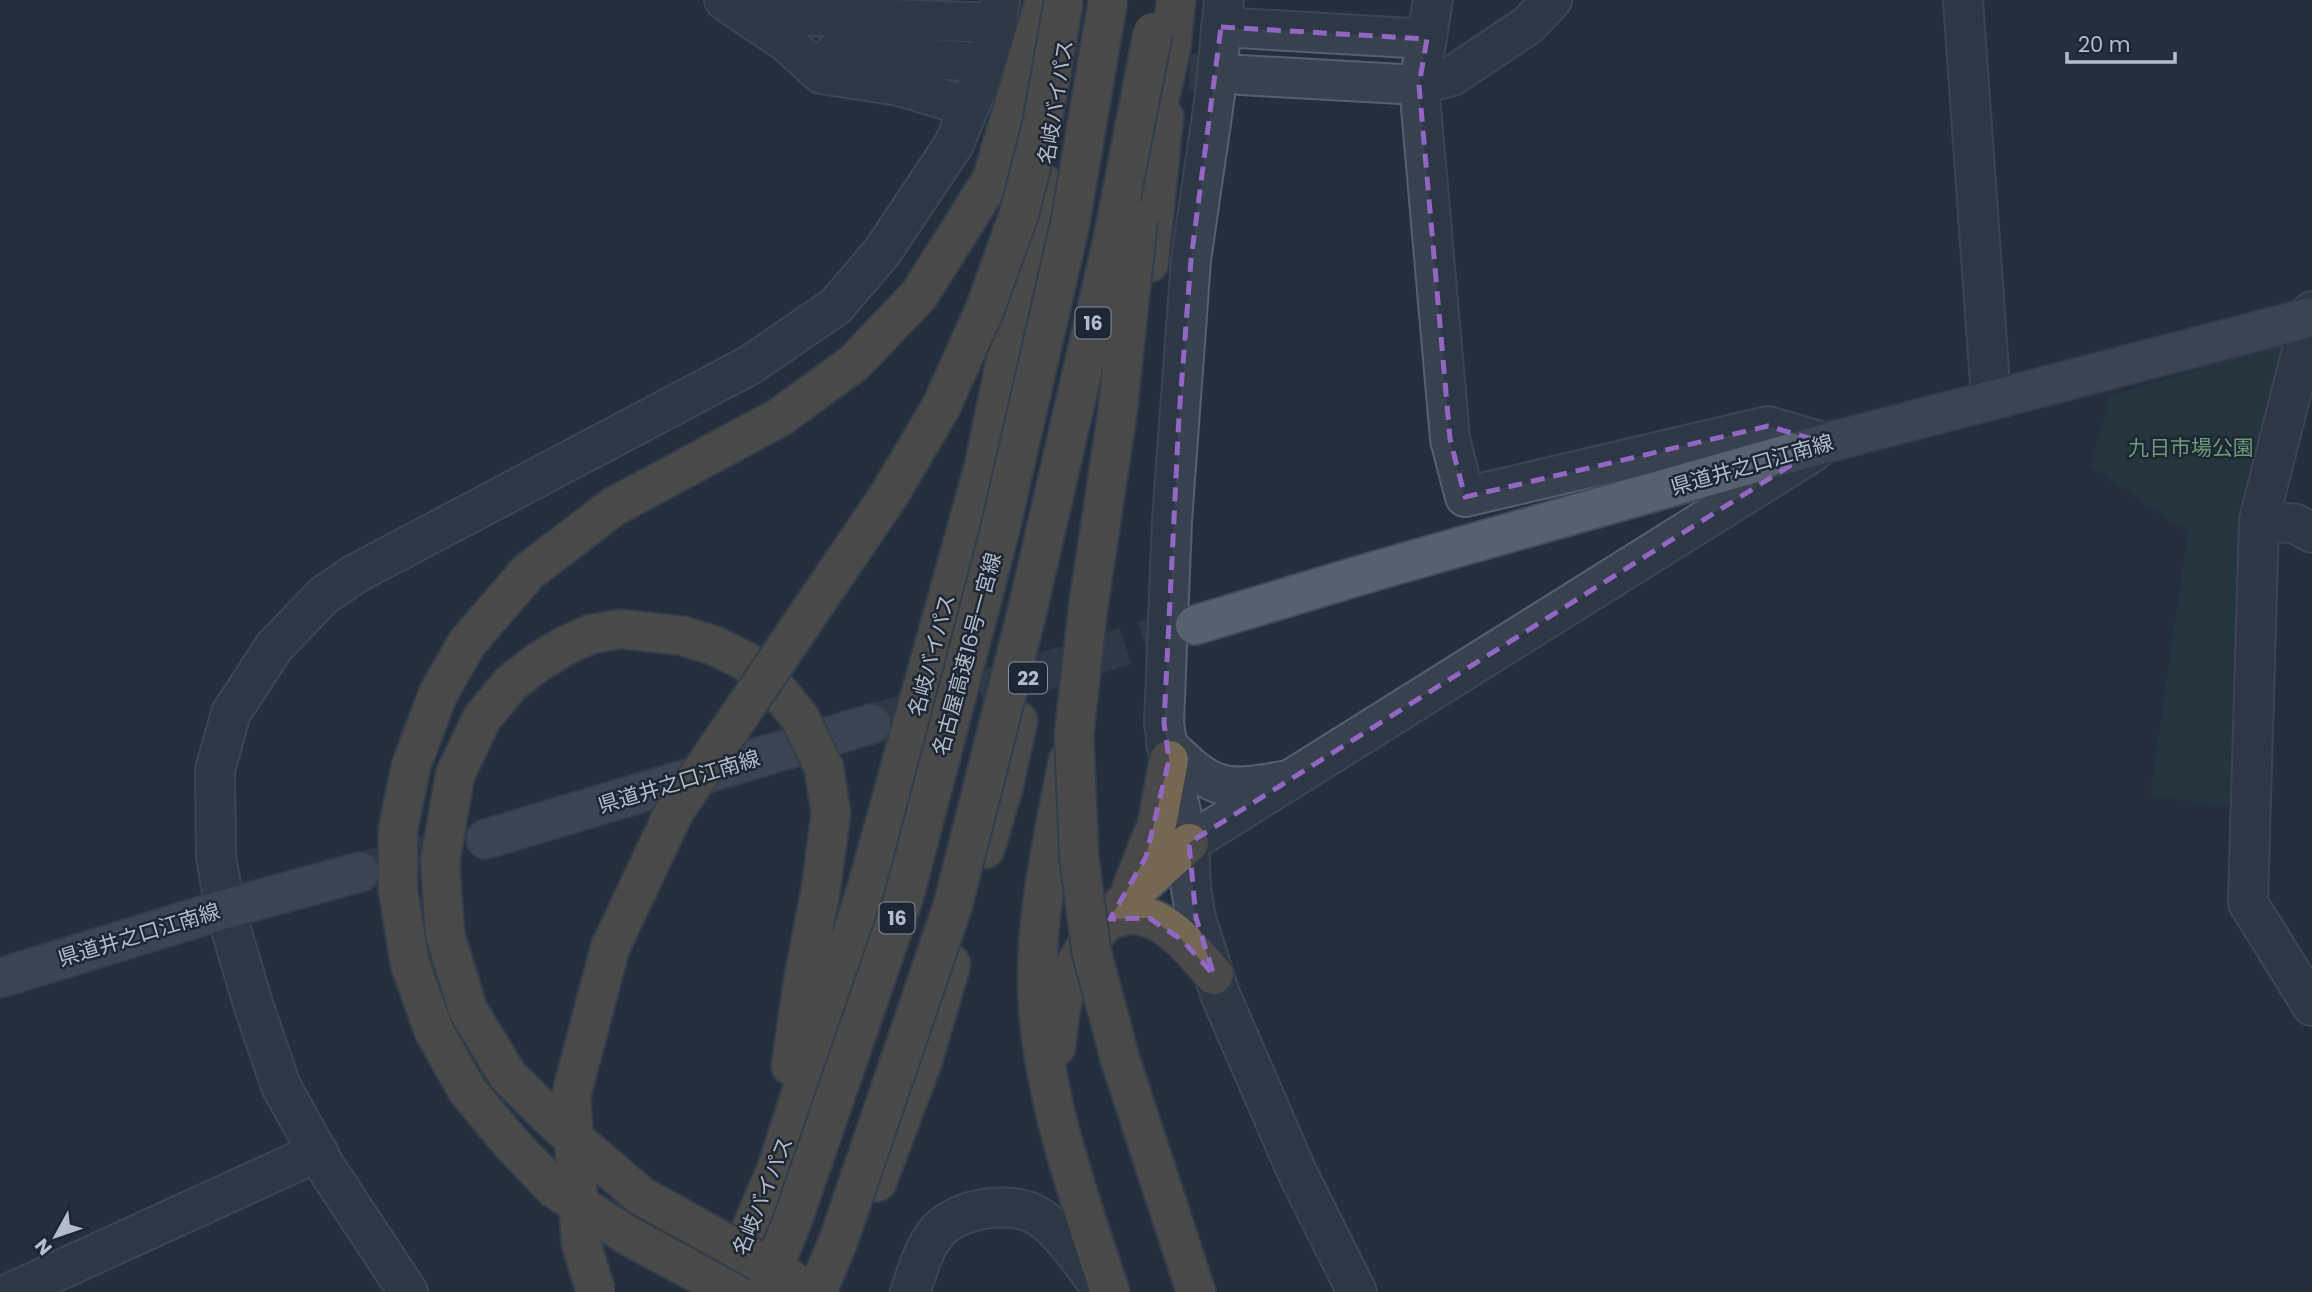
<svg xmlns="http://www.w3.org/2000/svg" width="2312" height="1292" viewBox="0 0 2312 1292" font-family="Poppins,'Noto Sans JP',sans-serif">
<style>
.green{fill:#263c3f}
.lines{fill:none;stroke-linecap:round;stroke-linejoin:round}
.minor-tunnel{stroke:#3a4453;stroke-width:38;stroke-dasharray:38 19;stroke-linecap:butt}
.major-tunnel{stroke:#3a4453;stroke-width:38;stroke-dasharray:38 19;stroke-linecap:butt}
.minor-casing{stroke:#565f6c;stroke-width:42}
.major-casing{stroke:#414a57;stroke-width:42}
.highway-casing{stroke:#434c59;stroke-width:42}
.minor{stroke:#38414e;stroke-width:38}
.major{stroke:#56606e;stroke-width:38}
.highway{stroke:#746855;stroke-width:38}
.highway-bridge-casing{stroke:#434c59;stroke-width:42;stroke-linecap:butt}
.highway-bridge{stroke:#746855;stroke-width:38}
.marked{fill:none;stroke:#9266c3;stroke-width:5;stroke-dasharray:14 9;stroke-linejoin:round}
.labels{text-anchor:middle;stroke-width:5;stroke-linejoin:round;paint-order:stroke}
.shield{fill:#1d2633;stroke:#878f9c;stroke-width:2}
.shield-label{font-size:19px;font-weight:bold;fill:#b4bcc9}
.street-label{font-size:21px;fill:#b4bcc9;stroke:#1d2633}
.park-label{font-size:21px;fill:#6b9a76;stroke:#1d2633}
</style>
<rect width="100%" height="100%" fill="#242f3e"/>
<path class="green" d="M2290 342 2232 807 2150 796 2188 532 2091 467 2109 396Z"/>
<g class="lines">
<path class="minor-tunnel" d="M1019 63 1241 75"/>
<g class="major-tunnel">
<path d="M871 724 1195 625"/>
<path d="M366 870 486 839"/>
</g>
<defs>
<g id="minor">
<path d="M724 0 738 10 782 15 997 23"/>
<path d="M1224 0 1215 95 1191 260 1172 521 1164 723 1172 776 1189 843 1191 889 1196 918 1220 994 1297 1172 1357 1292"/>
<path d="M1433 0 1419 85 1450 439 1465 497 1768 426 1826 443"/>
<path d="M1963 0 1991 399"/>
<path d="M744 14 786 42 821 74 899 86 969 107"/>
<path d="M1221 27 1427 39"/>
<path d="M834 53 964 61"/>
<path d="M1241 75 1419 85 1452 76 1528 25 1552 0"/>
<path d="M2312 311 2259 520 2248 903 2312 1006"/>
<path d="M2259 520 2296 524 2312 533"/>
<path d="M1166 744C1210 787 1220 793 1282 781"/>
<path d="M1189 843 1813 452"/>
<path d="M12 1292 318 1152"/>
<path d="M408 1292 325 1166 281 1086 253 1004 225 909 216 856 215 770 231 713 274 647 324 595 355 574 750 365 836 306 882 252 954 144 979 83 997 23 1000 0"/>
<path d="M910 1292C917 1273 923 1249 936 1233 956 1208 1009 1200 1036 1215 1062 1230 1086 1268 1104 1292"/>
</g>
<g id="major">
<path d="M1195 625 1378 570 1826 443 2312 317"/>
<path d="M486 839 871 724"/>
<path d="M0 978 225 909 360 872"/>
</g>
<g id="highway">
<path d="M1149 143 1171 49 1176 0"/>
<path d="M1149 263 1164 117"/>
<path d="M1068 761C1053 839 1033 923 1038 1003 1044 1101 1080 1200 1110 1292"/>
<path d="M985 849 1003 789 1018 721"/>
<path d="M1132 887 1157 824 1169 760"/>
<path d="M1110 919C1117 918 1125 915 1132 915 1167 915 1194 952 1214 975"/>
<path d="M1056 1047C1058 1027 1060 1004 1067 984 1084 931 1149 879 1189 843"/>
<path d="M1121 1062 1196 1292"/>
<path d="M791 1066 802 988 821 888 831 813 824 768"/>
<path d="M508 1076 468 1010 445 935 440 861 455 775 482 718 511 683 537 663 563 647 591 634 621 629 683 636 715 646 747 662 776 688 800 718"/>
<path d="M467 1090 434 1031 410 964 398 890V829L411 766 438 694 467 643 528 572 613 507 780 417 854 363 919 295 992 179 1045 0"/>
<path d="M877 1182 923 1060 951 964"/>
<path d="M724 1292 777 1168 867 887 983 470 1043 183"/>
</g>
</defs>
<use href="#minor" class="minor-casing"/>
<use href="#major" class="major-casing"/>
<use href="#highway" class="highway-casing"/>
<use href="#minor" class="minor"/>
<use href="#major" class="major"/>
<use href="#highway" class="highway"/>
<defs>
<g id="highway-bridge">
<path d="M800 718 824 768"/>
<path d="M1121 1062 1091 950 1079 856 1074 734 1088 608 1117 416 1138 220"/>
<path d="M508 1076 558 1125 641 1196 794 1281"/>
<path d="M467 1090 510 1142 555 1189 627 1235 732 1292"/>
<path d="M596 1292 581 1243 571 1096 610 948 674 812 889 495 941 407 985 309 1019 214 1042 124 1064 0"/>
<path d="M764 1292 793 1219 904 897 999 534 1070 224 1108 0"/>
<path d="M817 1292 839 1239 953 905 1027 612 1113 238 1153 32"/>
</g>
</defs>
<use href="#highway-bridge" class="highway-bridge-casing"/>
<use href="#highway-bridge" class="highway-bridge"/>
</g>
<path d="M0 0H2312V1292H0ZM1221 27 1427 39 1419 85 1450 439 1465 497 1768 426 1826 443 1189 843 1196 918 1214 975 1182 940 1149 918 1110 919 1146 857 1169 760 1164 723 1179 416 1191 260Z" fill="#242f3e" fill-opacity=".55" fill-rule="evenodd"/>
<path class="marked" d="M1221 27 1427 39 1419 85 1450 439 1465 497 1768 426 1826 443 1189 843 1196 918 1214 975 1182 940 1149 918 1110 919 1146 857 1169 760 1164 723 1179 416 1191 260Z"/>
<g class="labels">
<g class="shield">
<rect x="1075.5" y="307.5" width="35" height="31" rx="5"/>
<rect x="1009" y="662.5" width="38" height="31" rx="5"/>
<rect x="879.5" y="902.5" width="35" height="31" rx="5"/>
</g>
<g class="shield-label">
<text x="1093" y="330">16</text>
<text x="1028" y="685">22</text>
<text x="897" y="925">16</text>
</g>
<g class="street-label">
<text transform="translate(1056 102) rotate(-81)" y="7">名岐バイパス</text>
<text transform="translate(1752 465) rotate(-16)" y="7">県道井之口江南線</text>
<text transform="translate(967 654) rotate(-75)" y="7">名古屋高速16号一宮線</text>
<text transform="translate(932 655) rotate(-75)" y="7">名岐バイパス</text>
<text transform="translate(679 782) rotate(-17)" y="7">県道井之口江南線</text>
<text transform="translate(139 935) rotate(-17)" y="7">県道井之口江南線</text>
<text transform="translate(763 1196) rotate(-68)" y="7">名岐バイパス</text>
</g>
<g class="park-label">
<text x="2191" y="455">九日市場公園</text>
</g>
</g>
<g transform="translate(56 1236) rotate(230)" stroke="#1d2633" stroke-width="5" paint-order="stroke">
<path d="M0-5L12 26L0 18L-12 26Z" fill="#b4bcc9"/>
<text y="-10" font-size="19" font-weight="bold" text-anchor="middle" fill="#b4bcc9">N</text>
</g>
<path d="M2067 52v10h108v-10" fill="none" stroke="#b4bcc9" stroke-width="3.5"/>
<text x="2078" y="52" font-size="21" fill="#b4bcc9" stroke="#1d2633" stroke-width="5" paint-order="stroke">20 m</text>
</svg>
